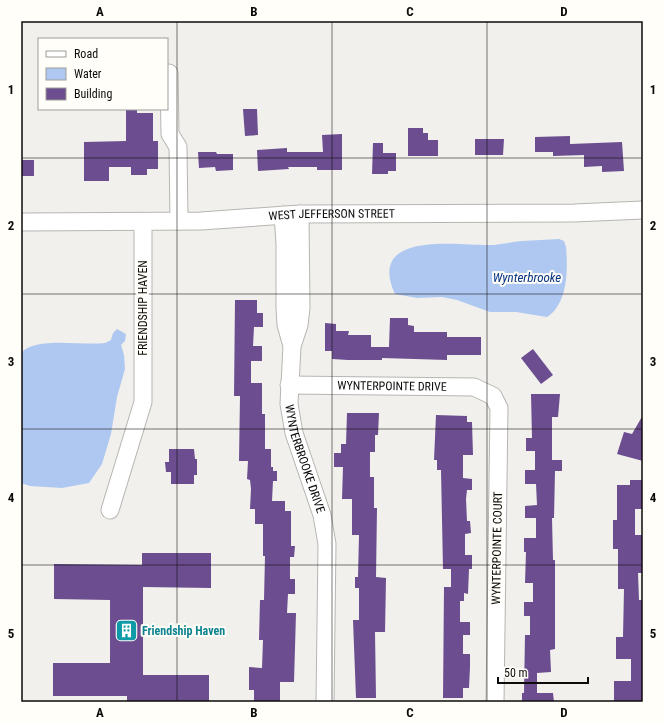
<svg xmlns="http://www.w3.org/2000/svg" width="664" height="723" viewBox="0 0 664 723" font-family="'Roboto Condensed',sans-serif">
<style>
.water{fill:#afc8f2}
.building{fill:#6b4d90}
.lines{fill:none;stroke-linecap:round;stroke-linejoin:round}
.minor-casing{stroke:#b6b5b1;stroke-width:19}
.minor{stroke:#fff;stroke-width:17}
.grid{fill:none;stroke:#0c0b0a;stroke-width:1;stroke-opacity:0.55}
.labels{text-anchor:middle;stroke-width:4;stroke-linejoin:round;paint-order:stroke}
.street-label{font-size:12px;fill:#0c0b0a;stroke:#fffef9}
.culture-label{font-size:12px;font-weight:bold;fill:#0d838f;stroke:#fffef9;text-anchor:start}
.water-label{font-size:13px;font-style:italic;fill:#083582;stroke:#fffef9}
.neatline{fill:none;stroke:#0c0b0a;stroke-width:1.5}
.grid-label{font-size:13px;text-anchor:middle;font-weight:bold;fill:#0c0b0a}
</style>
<rect width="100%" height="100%" fill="#f2f0ec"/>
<g class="water">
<path d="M559 239 564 241 566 247C568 269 568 304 547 317L516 312H490L457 300 442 297 417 298 395 294C366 231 456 245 488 245 500 245 511 242 522 241 534 240 547 240 559 239Z"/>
<path d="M117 329 126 334 125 341 121 345 124 355 125 369 117 397 111 434 102 464 89 483 62 488 30 486 21 483V353C36 336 82 346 105 343L111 340 113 333Z"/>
</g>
<g class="building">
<path d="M126 109H137V113H153V141H158V169H147V175H131V167H109V181H84V142L126 141Z"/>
<path d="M243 109H257L258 135 245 136Z"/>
<path d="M408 128H423V133H428V140H438V156H408Z"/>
<path d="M342 134V170H317V167H288L289 169 258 171 257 150 287 148V152H323L322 135Z"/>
<path d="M570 136V144L622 142 624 171 602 172V166L584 167V155L553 156V152H535V137Z"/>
<path d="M475 139H504L503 155H475Z"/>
<path d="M373 143H383V153H396V171H388V174H372Z"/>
<path d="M198 152H216L217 154H233V170L216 171 215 167 199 168Z"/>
<rect x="21" y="160" width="13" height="16"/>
<path d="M235 300H257V313H263V327H254L253 346H262V361H251V383H262V414H265V449H271V467H273V471H277V481H273L272 501H285V511H291V546H295L294 557H290V579H295V594H288L287 613H296L294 682H280V702H254V690H249V667L262 668 263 640H259L260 600H264L265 556H263V524H255V509H250L251 489 250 480 247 479 248 461H239L240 396H234Z"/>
<path d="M390 318H408V325L414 326V332H447V337H481V355H447V360L382 358V360H348L332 359V351H325V323L336 324V331H349L348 335H371V347H389Z"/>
<path d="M533 349 553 375 541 384 521 358Z"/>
<path d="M531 394H560L558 417H552V460H562V471H555L554 518H552L553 560H555V649L550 650 551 672 537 673V693H553L554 702H522V693H524L525 635H530V616H524V602H533V583H525L526 552H524V538H536V518H525V506L537 505 536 484H525V470H535V451H526V438H532Z"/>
<path d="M347 413H379L378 435H375V452H370V477H374V508H377L376 577 386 578 385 632H375L376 698H356L353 620H359V588H355V577H358L359 535H352V499H342L343 467H334V453H341V444H346Z"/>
<path d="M436 415 467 416V422H472L473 455H463V478L472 479V490H467L466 499 467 521H470L471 533 465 534V555H472V569H469L468 594 464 593V601H460V622H470V635H463V654H470V667L469 688H463V698H443L444 587H451V569H443L441 470H437V460H434Z"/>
<path d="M643 415V461L617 454 624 432 632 434Z"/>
<path d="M169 449H194L195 459H197V475H194V484H171V472H166L165 462H169Z"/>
<path d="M630 480H643V509H635V535H643V573H638L639 600H643V702H614V681H631V659H616V637H623L624 589H618V549H613V520H617V485H630Z"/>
<path d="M142 553H211V588L143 587V675H209V702H127V696H53V663H110V600L54 599V564L142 565Z"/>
</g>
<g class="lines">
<defs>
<g id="minor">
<path d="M169 73 170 134 178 147 179 221"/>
<path id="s1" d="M283 215 285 244V307L286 325 292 346 289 404 294 433 322 515 327 544 325 702"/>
<path id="s2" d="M21 222 201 221 300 214 574 213 643 210"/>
<path d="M292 346 299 325 301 308 300 214"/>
<path id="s3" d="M289 385 474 387 493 396 499 408 495 702"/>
<path d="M110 510 143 402V222"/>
</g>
</defs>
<use href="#minor" class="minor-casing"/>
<use href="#minor" class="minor"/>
</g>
<path class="grid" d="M177 21V702M332 21V702M487 21V702M21 158H643M21 294H643M21 429H643M21 565H643"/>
<defs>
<symbol id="building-square" viewBox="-11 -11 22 22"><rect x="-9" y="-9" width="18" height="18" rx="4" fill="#0f9aa8" stroke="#fffef9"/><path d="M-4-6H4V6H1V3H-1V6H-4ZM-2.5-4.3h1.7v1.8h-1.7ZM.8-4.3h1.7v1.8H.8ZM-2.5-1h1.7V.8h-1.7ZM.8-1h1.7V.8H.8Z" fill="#fff"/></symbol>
</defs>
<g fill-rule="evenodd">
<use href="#building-square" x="114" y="618" width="25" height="25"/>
</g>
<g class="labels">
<g class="street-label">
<text dy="4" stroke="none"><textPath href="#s2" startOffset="311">WEST JEFFERSON STREET</textPath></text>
<text transform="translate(143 308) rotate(-90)" y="4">FRIENDSHIP HAVEN</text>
<text dy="4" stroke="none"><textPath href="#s3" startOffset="103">WYNTERPOINTE DRIVE</textPath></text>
<text dy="4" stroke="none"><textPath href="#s1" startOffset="247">WYNTERBROOKE DRIVE</textPath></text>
<text transform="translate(497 548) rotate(-89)" y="4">WYNTERPOINTE COURT</text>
</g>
<g class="culture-label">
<text x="142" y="635">Friendship Haven</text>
</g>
<g class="water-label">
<text x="527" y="282">Wynterbrooke</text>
</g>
</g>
<rect width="664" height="723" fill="none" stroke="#fffef9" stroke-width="44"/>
<rect x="38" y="38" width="130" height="72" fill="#fffef9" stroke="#9e9d99"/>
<rect x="46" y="51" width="20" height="6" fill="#ffffff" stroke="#9e9d99"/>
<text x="74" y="58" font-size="12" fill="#0c0b0a">Road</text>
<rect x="46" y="68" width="20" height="12" fill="#afc8f2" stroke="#9e9d99"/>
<text x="74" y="78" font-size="12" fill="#0c0b0a">Water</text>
<rect x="46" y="88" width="20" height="12" fill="#6b4d90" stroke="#9e9d99"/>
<text x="74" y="98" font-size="12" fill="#0c0b0a">Building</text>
<path d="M498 677v6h90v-6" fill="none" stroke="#0c0b0a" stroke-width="2"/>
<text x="504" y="677" font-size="12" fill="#0c0b0a" stroke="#fffef9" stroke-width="3" paint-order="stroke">50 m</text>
<rect x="22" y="22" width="620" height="679" class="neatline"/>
<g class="grid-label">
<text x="100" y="16">A</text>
<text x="254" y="16">B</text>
<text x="410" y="16">C</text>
<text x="564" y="16">D</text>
<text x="11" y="94">1</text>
<text x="653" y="94">1</text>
<text x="11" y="230">2</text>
<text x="653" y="230">2</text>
<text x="11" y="366">3</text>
<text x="653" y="366">3</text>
<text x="11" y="502">4</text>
<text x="653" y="502">4</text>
<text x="11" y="638">5</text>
<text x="653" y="638">5</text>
<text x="100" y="717">A</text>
<text x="254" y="717">B</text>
<text x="410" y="717">C</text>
<text x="564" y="717">D</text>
</g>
</svg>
